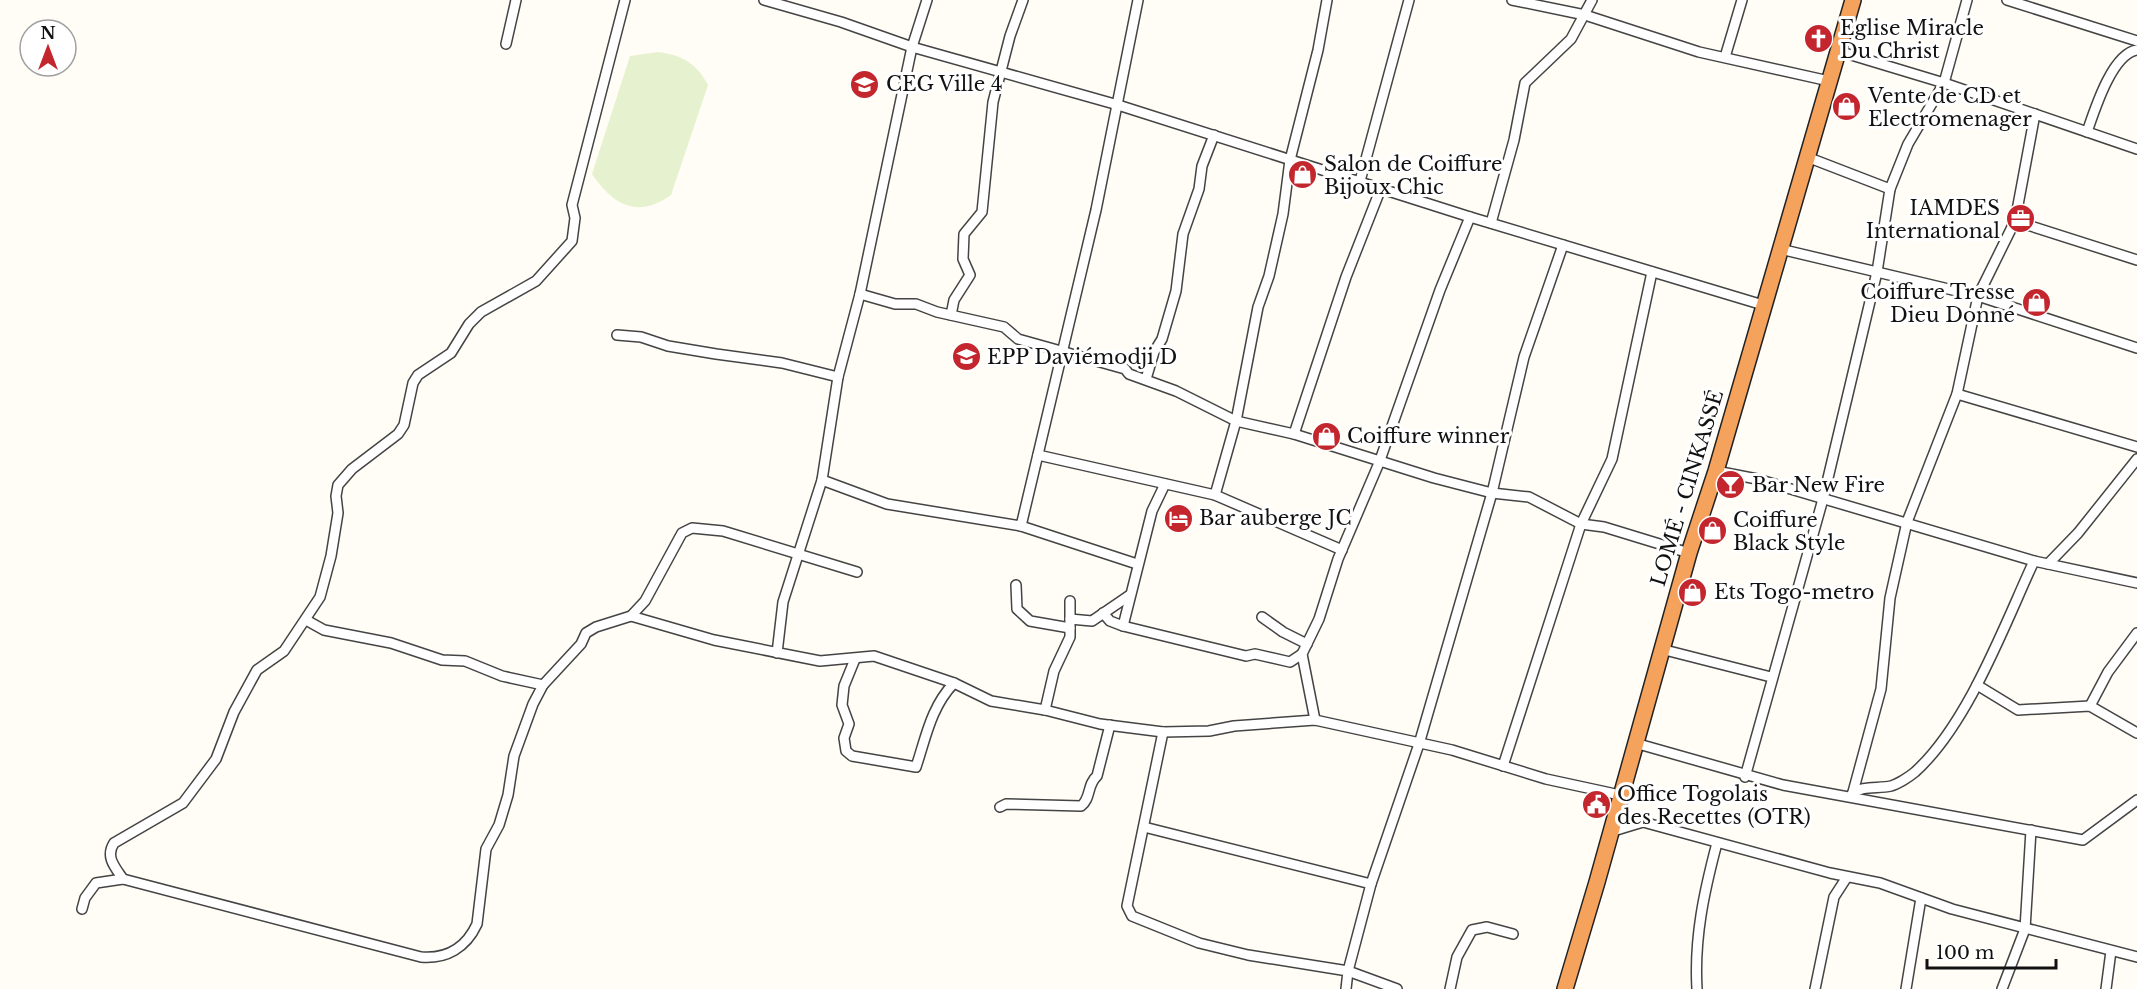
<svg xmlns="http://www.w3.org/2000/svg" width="2137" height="989" viewBox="0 0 2137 989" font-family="'Libre Baskerville',serif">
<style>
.pitch{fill:#e6f2cf}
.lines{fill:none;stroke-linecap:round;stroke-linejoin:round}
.minor-casing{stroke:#444;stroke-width:12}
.highway-casing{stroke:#222;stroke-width:18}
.minor{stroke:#fff;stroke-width:9}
.highway{stroke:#f5a25d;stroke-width:15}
.labels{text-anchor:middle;stroke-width:6;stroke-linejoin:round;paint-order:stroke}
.poi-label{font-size:20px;fill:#111;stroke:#fff;text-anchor:start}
.street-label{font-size:20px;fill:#111;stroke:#fff}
</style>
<rect width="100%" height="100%" fill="#fffdf5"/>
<path class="pitch" d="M658 52C682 55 696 63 708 85L671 195C637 219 613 205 592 174L630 56Z"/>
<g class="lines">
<defs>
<g id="minor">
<path d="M764 0 841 22 912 47 1118 105 1470 217 1763 305"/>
<path d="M1512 0 1585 15 1699 52 1829 81"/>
<path d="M2007 0 2137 41"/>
<path d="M506 44 516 0"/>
<path d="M1838 51 1944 83 2137 149"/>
<path d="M1725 57 1742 0"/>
<path d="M2087 132C2095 109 2112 54 2137 50"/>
<path d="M1807 157 1890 189"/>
<path d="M1360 181 1409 0"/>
<path d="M2015 221 2137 260"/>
<path d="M1491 223 1514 140 1525 83 1571 39 1592 0"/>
<path d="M1780 249 1978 296 2137 348"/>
<path d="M860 294 895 304H916L937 312 1004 327 1018 339 1125 369 1129 374 1176 391 1236 421 1294 434 1434 478 1492 493 1529 497 1581 524 1604 527 1689 553"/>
<path d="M951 315 954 300 970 275 963 259 964 234 982 212 993 102 1010 36 1023 0"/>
<path d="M617 335 641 337 668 346 716 354 782 363 838 377"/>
<path d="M1146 379 1154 352 1162 339 1176 291 1183 234 1199 189 1202 166 1214 135"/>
<path d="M1957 394 2137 447"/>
<path d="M1294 434 1346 277 1381 188"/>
<path d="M1038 455 1215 495 1342 550"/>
<path d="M1716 471 1757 479 2034 561 2137 583"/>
<path d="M822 480 887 504 1021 526 1137 564"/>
<path d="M1215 495 1236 421 1258 307 1269 276 1283 214 1290 160 1318 50 1327 0"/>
<path d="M1021 526 1096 210 1138 0"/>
<path d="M2048 564 2078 533 2137 459"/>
<path d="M1016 585 1017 609 1030 621 1070 628"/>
<path d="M1103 613 1110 621 1123 626 1246 656 1255 654 1290 662 1302 654"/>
<path d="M631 616 645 601 682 533 692 528 723 531 857 572"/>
<path d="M1262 617 1283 632 1307 644"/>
<path d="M1070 619 1092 621 1130 595"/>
<path d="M306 620 324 630 391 643 442 660 465 661 502 676 543 685 581 644 586 633 596 627 631 616 714 640 820 661 874 656 954 683 991 701 1045 710 1100 724 1163 732 1209 731 1234 726 1315 720 1452 750 1546 779 1620 795"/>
<path d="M1123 626 1152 511 1165 484"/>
<path d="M1661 649 1771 677"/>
<path d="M777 653 783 602 822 480 838 377 860 294 912 47 927 0"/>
<path d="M855 659 844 686 842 705 849 724 844 738 846 751 852 756 916 767C926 737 931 707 954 683"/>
<path d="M1977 685 2018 710 2090 706 2137 733"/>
<path d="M2090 706 2108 672 2137 633"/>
<path d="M1045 710 1054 671 1070 637V601"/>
<path d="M1315 720 1302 654 1319 619 1338 559 1379 463 1440 290 1470 217"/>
<path d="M1163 732 1127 906 1132 916 1199 943 1248 955 1348 971 1346 989"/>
<path d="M1635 743 1783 785 2083 840 2137 800"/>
<path d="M1503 766 1581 524 1612 459 1652 272"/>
<path d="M1745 777 1823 499 1877 272 1890 189 1908 144 1944 83 1967 0"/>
<path d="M1853 792 1881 689 1890 598 1907 522 1957 394 1978 296 2015 221 2035 114"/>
<path d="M1852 794C1862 785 1878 789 1891 786 1898 784 1909 777 1915 772 1968 724 2004 626 2034 561"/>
<path d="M1000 807 1006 804 1081 806C1091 799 1087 784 1097 776L1110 725"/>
<path d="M1144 827 1371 884"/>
<path d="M1610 832 1643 822 1830 873 1880 883 1952 909 2137 957"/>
<path d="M123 879 421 957C446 959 466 948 477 924L486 849 499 825 508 795 514 756 533 704 543 685"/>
<path d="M82 909 85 898 96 883 123 879C115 867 105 857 114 843L183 803 216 759 234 712 257 670 284 651 320 597 331 556 338 513 336 496 338 485 352 469 398 434 404 425 413 383 418 375 451 353 469 324 481 312 536 281 572 241 575 218 572 205 625 0"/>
<path d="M1397 989 1348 971 1371 884 1419 744 1492 493 1524 357 1563 245"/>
<path d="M1450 989 1457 957 1472 930 1487 927 1513 934"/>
<path d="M1697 989C1694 938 1704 892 1717 843"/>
<path d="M1815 989 1834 897 1847 877"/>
<path d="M1906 989 1921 898"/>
<path d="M2002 989 2025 929 2031 830"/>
<path d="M2106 989 2111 951"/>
</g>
<path id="highway" d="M1565 989 1597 882 1689 553 1716 471 1853 0"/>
</defs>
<use href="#minor" class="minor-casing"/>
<use href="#highway" class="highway-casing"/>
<use href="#minor" class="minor"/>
<use href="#highway" class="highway"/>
</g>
<defs>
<symbol id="church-disc" viewBox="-11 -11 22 22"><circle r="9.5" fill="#c4262e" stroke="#fff"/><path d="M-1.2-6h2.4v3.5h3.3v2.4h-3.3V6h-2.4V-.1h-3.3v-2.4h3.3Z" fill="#fff"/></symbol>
<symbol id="school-disc" viewBox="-11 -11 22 22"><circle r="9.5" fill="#c4262e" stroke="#fff"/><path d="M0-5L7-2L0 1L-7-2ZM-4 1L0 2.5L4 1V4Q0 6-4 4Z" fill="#fff"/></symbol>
<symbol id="shop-disc" viewBox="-11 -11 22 22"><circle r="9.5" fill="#c4262e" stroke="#fff"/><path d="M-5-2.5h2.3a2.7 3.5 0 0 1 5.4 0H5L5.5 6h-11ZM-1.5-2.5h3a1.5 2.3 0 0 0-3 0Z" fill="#fff"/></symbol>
<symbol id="office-disc" viewBox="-11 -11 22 22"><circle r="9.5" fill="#c4262e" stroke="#fff"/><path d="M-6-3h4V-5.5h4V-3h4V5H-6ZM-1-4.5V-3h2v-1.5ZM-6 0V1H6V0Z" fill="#fff"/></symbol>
<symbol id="bar-disc" viewBox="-11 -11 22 22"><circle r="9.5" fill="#c4262e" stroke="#fff"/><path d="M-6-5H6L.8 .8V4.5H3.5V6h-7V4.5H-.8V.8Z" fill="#fff"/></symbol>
<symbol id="hotel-disc" viewBox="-11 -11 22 22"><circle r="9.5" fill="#c4262e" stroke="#fff"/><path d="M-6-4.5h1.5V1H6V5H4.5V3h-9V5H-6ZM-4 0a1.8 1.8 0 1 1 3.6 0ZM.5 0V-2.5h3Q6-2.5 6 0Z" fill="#fff"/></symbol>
<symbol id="civic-disc" viewBox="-11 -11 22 22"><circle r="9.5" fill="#c4262e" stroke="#fff"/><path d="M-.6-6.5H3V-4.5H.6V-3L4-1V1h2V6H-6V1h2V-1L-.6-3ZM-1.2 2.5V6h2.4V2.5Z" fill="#fff"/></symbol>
</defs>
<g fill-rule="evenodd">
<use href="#church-disc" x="1802" y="22" width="33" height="33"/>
<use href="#school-disc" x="848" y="68" width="33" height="33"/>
<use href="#shop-disc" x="1830" y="90" width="33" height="33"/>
<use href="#shop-disc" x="1286" y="158" width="33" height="33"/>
<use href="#office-disc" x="2004" y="202" width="33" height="33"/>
<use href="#shop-disc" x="2020" y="286" width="33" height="33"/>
<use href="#school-disc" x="950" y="340" width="33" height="33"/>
<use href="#shop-disc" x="1310" y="420" width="33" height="33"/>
<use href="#bar-disc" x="1714" y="468" width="33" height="33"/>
<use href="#hotel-disc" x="1162" y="502" width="33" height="33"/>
<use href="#shop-disc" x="1696" y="514" width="33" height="33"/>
<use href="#shop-disc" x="1676" y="576" width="33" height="33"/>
<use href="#civic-disc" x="1580" y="788" width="33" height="33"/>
</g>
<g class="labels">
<g class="poi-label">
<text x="1840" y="35">Eglise Miracle<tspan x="1840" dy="23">Du Christ</tspan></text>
<text x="886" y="91">CEG Ville 4</text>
<text x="1868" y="103">Vente de CD et<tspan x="1868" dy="23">Electromenager</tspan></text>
<text x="1324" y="171">Salon de Coiffure<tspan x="1324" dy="23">Bijoux Chic</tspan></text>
<text x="2000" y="215" text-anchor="end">IAMDES<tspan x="2000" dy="23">International</tspan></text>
<text x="2015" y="299" text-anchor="end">Coiffure Tresse<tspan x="2015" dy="23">Dieu Donné</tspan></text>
<text x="987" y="364">EPP Daviémodji D</text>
<text x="1347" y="443">Coiffure winner</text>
<text x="1752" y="492">Bar New Fire</text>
<text x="1199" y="525">Bar auberge JC</text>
<text x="1733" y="527">Coiffure<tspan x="1733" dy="23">Black Style</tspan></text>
<text x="1714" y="599">Ets Togo-metro</text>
<text x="1617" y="801">Office Togolais<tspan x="1617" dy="23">des Recettes (OTR)</tspan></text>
</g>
<g class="street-label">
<text transform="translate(1687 488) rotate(-73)" y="7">LOMÉ - CINKASSÉ</text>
</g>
</g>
<g transform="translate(48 48)"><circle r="28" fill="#ffffff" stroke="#a0a0a0" stroke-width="1.5"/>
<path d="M0-4.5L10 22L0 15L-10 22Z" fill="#c4262e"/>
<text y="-9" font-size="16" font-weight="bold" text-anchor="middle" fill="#111111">N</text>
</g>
<path d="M1927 959v9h129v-9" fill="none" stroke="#111111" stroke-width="3"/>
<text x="1936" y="959" font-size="18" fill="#111111" stroke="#ffffff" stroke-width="4.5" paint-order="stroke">100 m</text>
</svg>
